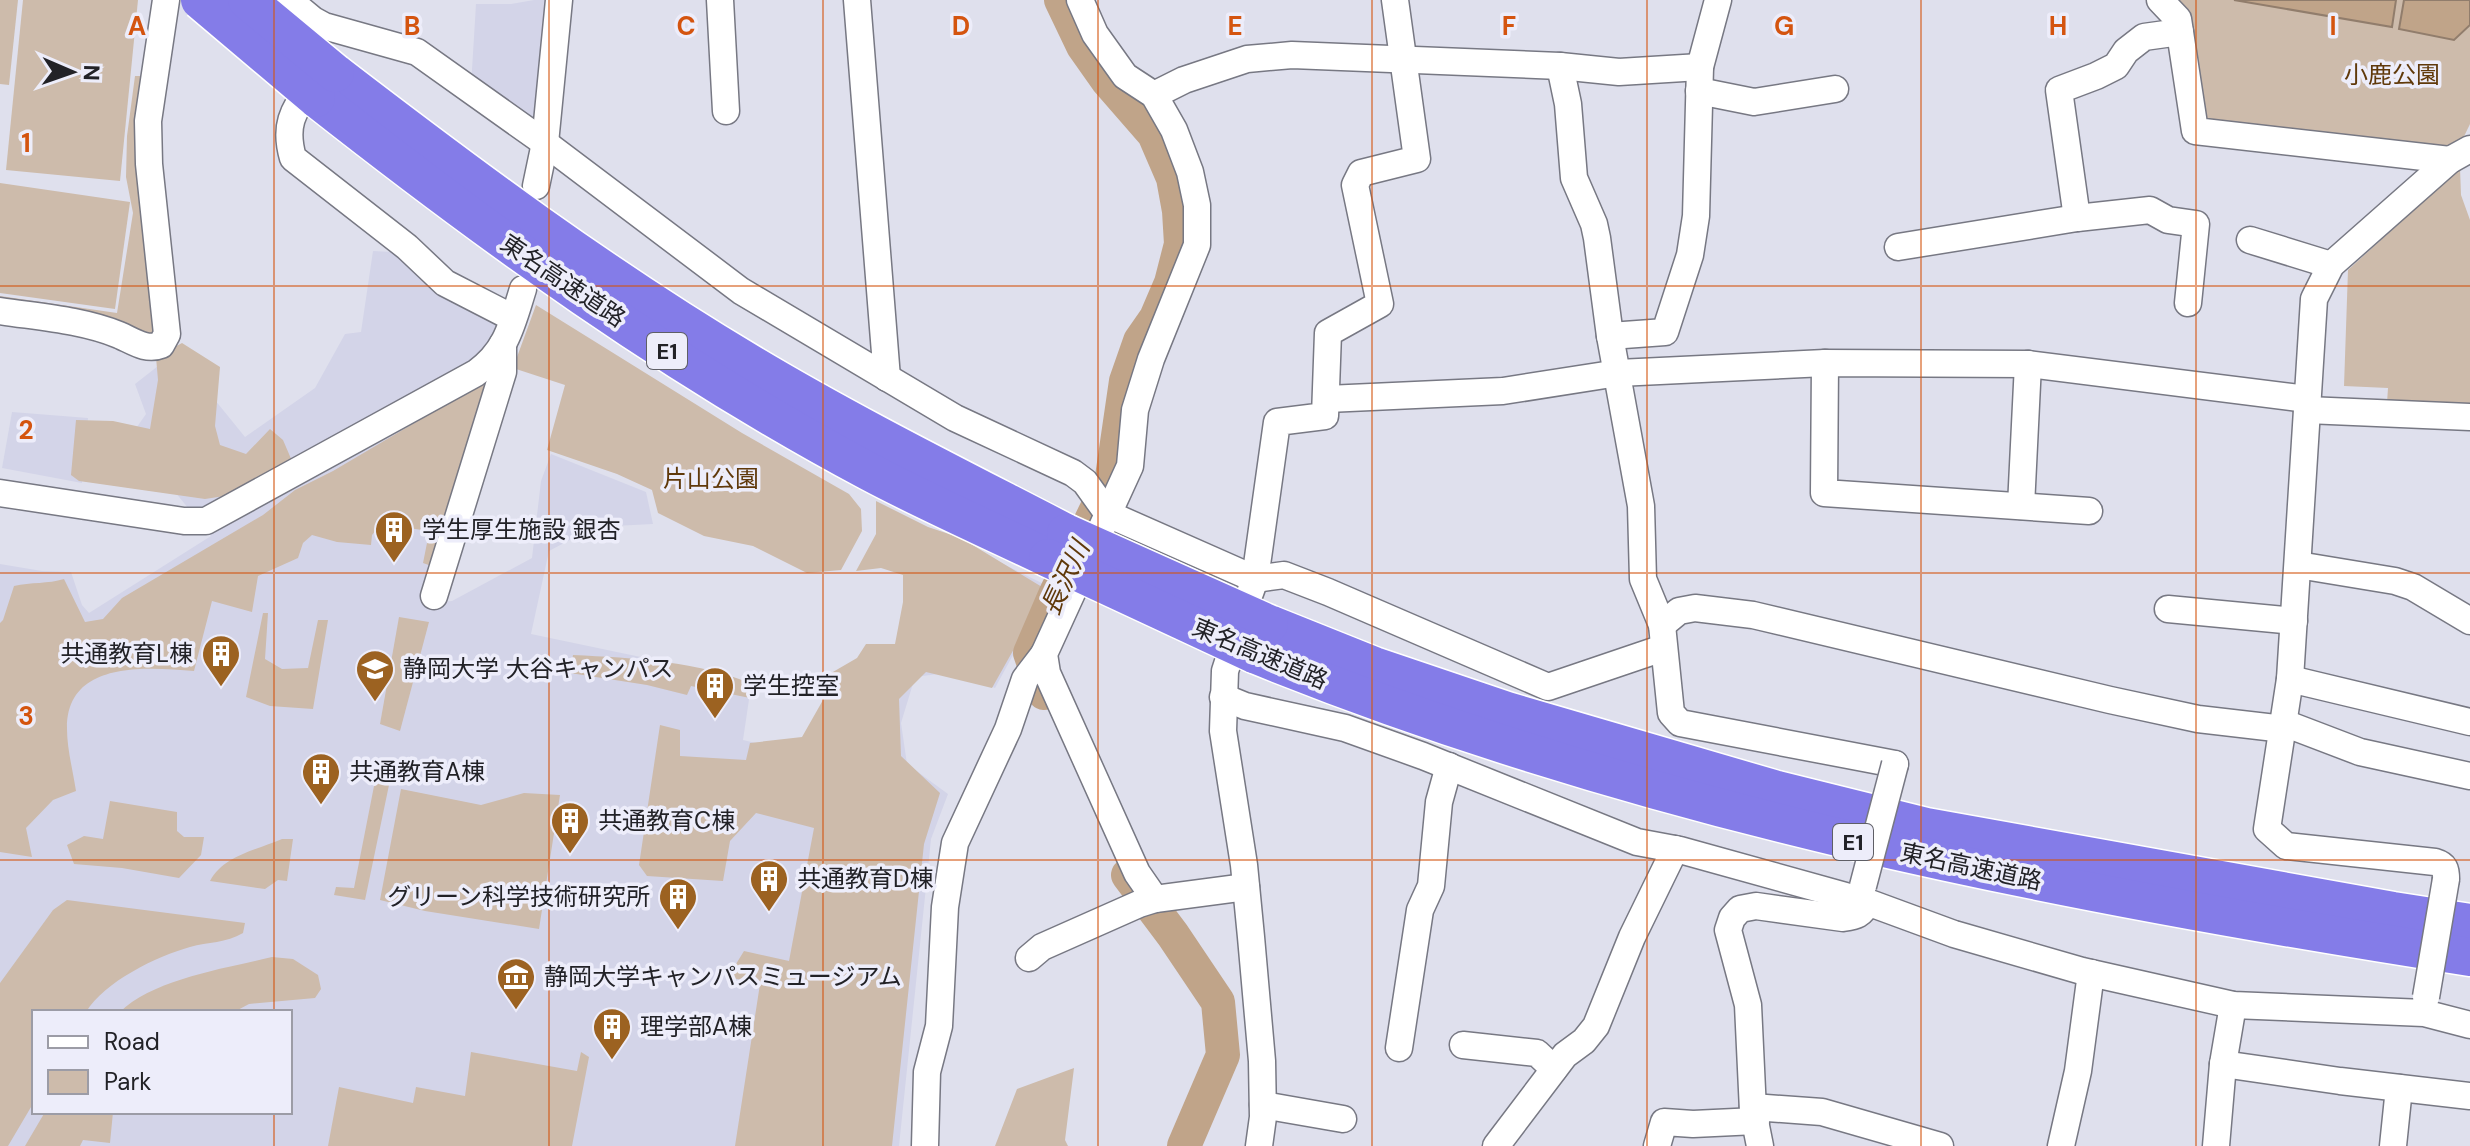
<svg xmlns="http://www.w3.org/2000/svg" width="2470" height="1146" viewBox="0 0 2470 1146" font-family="'DM Sans','Noto Sans JP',sans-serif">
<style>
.built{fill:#d3d4e8;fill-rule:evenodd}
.green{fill:#cdbbab}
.water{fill:#c0a489;stroke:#917d6c;stroke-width:2}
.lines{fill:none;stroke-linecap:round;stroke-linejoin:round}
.river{stroke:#c0a489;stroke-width:34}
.minor-casing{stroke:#777883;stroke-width:29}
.highway-casing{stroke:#fff;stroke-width:41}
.minor{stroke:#fff;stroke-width:26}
.highway{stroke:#847ce8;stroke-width:38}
.minor-bridge-casing{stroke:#777883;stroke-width:29;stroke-linecap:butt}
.highway-bridge-casing{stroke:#fff;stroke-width:41;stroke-linecap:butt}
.minor-bridge{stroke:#fff;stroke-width:26}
.highway-bridge{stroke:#847ce8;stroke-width:38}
.grid{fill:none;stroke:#d4540f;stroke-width:2;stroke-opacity:0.55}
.labels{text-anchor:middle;stroke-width:7;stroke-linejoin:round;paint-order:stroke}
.shield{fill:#ededfa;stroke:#5f5f66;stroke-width:2}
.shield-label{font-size:22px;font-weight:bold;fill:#222227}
.park-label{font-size:24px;fill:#60390a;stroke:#ededfa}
.street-label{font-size:24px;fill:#222227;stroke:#ededfa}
.poi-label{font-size:24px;fill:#222227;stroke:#ededfa;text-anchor:start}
.water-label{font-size:26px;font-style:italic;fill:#60390a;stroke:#ededfa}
.grid-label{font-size:26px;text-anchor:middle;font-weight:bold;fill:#d4540f;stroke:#ededfa;stroke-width:7;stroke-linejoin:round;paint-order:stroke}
</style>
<rect width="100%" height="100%" fill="#dfe0ed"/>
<g class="built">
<path d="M534 0H550L537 125 471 86 476 4H511Z"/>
<path d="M373 251 410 253 501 322 427 603 452 601 532 558 541 481 551 454 646 492 653 524 594 527 549 551 531 634 717 673 751 686 743 740 772 747 798 743 888 648 900 642 960 543 1050 587 995 688 953 672 915 677 901 723 907 764 948 794 931 839 899 1146H0V564L42 571 71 572 82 605 89 613 211 536 130 437 146 414 135 384 176 352 245 437 315 388 345 334 361 332ZM34 1012H290V1112H34Z"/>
<path d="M12 412 88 418 82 483 2 468Z"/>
</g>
<g class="green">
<path d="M0 0H18L9 85 0 84Z"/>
<path d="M23 0H138L120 181 6 170Z"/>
<path d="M2167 0H2470V124L2457 151 2204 131Z"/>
<path d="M135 76H145L170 329 149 336 0 316V296L117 313 133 213 126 177 127 136Z"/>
<path d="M2460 168 2461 195 2470 220V403L2461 405 2387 403 2388 388 2344 386 2348 270Z"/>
<path d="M0 183 130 202 115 309 0 293Z"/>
<path d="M536 305 742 433 849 494 861 509 862 531 841 570 807 573 753 546 704 536 658 513 652 490 617 474 547 450 565 385 513 368Z"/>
<path d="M182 343 220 367 215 426 220 445 246 454 270 429 283 440 292 461 231 495 205 499 79 481 71 475 76 420 113 421 150 429 158 380 156 357Z"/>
<path d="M494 376 437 568 423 563 428 538 422 530 381 524 372 535 371 545 337 542 312 535 303 543 298 558 258 576 252 612 212 601 194 671C147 667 66 660 67 729 67 749 73 771 76 791L53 800 26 828 32 857 0 852V623L3 620 14 586C31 582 48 584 64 579L85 622 103 619 122 598 263 515 295 490 333 471Z"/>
<path d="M876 501 928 527 961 538 1047 590 992 688 926 672 899 699 901 756 940 793 924 844 892 1146H735L760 984 728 977 744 951 789 961 814 828 756 813 730 841 723 881 647 876 639 865 660 725 680 730V756L746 760 750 743 802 737 823 700 826 676 857 658 866 644H895L903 602V575L881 568 856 571 876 534Z"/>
<path d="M263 613H268L265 659 282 669 308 668 318 620H328L313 709 270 706 246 697Z"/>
<path d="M399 617 429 622 400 731 380 724Z"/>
<path d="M573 655C634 658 698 661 755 685L750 698 691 686 687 695 647 685 570 673Z"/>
<path d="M375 781 389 785 365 900 334 895 336 887 354 888Z"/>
<path d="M401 789 481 805 524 793 560 795 539 929 425 911 380 900Z"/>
<path d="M110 801 177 812V831L184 837H204L201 855 179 878 122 868 74 864 67 845 84 836 103 839Z"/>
<path d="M282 839H293L287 881 278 880 265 889 210 881C224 855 257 850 282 839Z"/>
<path d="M67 900 245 923 243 933C226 943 208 942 190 947 157 956 104 982 86 1012H34V1102L8 1146H0V983L53 910Z"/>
<path d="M272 957 293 959 318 975 321 989 315 998 249 1004 234 1012H120C153 979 227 968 272 957Z"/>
<path d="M471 1052 577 1071 581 1052 589 1057 572 1146H328L339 1087 413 1103 416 1087 465 1096Z"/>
<path d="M1074 1068 1065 1140 1068 1146H995L1017 1089Z"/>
<path d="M45 1112H113L110 1143 83 1140 80 1146H25Z"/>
</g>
<g class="water">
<path d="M2234 0H2396L2392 27Z"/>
<path d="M2404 0H2470V25L2454 40 2399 29Z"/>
</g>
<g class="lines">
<g class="river">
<path d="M1044 693 1030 653 1055 595 1112 477 1126 381 1140 341 1156 318 1171 283 1181 244 1179 211 1173 178 1154 134 1107 80 1083 46 1061 0"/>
<path d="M1128 875 1173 935 1218 1002 1223 1055 1184 1146"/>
</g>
<defs>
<g id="minor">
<path d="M289 0 313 20 324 26 417 52 545 143 741 291 955 418 1073 473 1085 482 1108 514 1255 579 1284 575 1328 592 1548 687 1663 648"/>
<path d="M720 0 726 111"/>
<path d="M857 0 887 378"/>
<path d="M1080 0 1095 34 1125 76 1154 95 1174 130 1190 172 1197 205V245L1151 359 1135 410 1130 466 1044 654 1047 673 1137 873 1155 899"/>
<path d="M2160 0 2178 19 2195 131 2450 160"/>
<path d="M1560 66 1568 104 1574 178 1594 224 1597 238 1610 336 1641 506 1643 579 1662 625 1671 713 1680 723 1895 764"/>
<path d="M317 76C297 107 282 120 293 158L407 247 445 283 513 318"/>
<path d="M1699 91 1754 102 1835 89"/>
<path d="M1154 95 1184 80 1247 59 1292 55 1560 66 1619 72 1700 67"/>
<path d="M536 186 545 143 559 0"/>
<path d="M2077 218 2059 90 2096 76 2116 66 2126 51 2144 37 2180 32"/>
<path d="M2250 240 2331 265"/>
<path d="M1898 247 2077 218 2150 210 2168 220 2196 224 2188 303"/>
<path d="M0 311C39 317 83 320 119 335 133 341 146 351 161 345L167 334 149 164 148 121 166 0"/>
<path d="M1610 336 1665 332 1690 255 1696 216 1700 67 1718 0"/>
<path d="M1825 363 1824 493 2089 511"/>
<path d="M1327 399 1503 391 1618 373 1825 363 2028 364 2307 399"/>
<path d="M2307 410 2470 417"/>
<path d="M0 493 184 521H206L476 373C507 351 512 324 523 289"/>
<path d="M2021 506 2028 364"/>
<path d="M2298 565 2395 581 2413 587 2470 621"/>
<path d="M1250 593 1255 579 1277 422 1325 416 1328 333 1380 304 1355 185 1361 173 1417 159 1395 0"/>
<path d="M434 596 503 372V344"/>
<path d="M2168 609 2294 621"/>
<path d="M1662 625 1679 611 1695 608 1753 615 2110 700 2198 719 2284 729"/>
<path d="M1238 631 1225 671 1223 731 1244 865 1251 937 1262 1061 1263 1117 1259 1146"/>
<path d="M2290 679 2470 722"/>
<path d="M1223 697 1245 706 1345 728 1423 756 1637 842 1680 850 1867 902 1954 934 2082 971 2233 1005 2424 1013 2470 1025"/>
<path d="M2284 723 2360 752 2470 776"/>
<path d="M2446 879C2446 869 2445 865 2435 862L2286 846 2267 829 2290 679 2314 299 2331 265 2450 160 2470 149"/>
<path d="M1029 958 1042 947 1139 904 1155 899 1246 887"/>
<path d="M1463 1045 1537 1053 1554 1069"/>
<path d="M1399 1048 1420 910 1431 886 1439 802 1449 766"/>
<path d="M2223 1064 2340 1081 2470 1096"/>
<path d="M1263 1105 1343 1119"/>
<path d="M1753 1107 1822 1112 1940 1146"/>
<path d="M925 1146 927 1072 939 1026 945 907 955 843 1008 729 1025 679 1044 654"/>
<path d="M1496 1146 1565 1055 1584 1041 1596 1026 1632 937 1675 849"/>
<path d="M1657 1146 1664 1122 1693 1124 1756 1121"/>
<path d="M1760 1146 1753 1111 1748 1005 1728 930 1732 918 1740 909 1756 906 1843 918C1856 916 1862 915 1867 902"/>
<path d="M2061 1146 2078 1071 2091 973"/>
<path d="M2216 1146 2223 1064 2233 1005"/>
<path d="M2393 1146 2399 1088"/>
</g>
<g id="highway">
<path d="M335 73C469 176 606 278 751 364 853 425 960 478 1066 533"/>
<path d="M316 98C490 235 671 366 868 471 926 502 988 529 1048 558"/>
<path d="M1269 624 1374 666 1507 711 1777 790 1926 827 2393 911 2470 923"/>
<path d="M1254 654C1643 812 2057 893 2470 957"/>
</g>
</defs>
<use href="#minor" class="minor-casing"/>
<use href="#highway" class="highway-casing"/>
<use href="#minor" class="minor"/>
<use href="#highway" class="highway"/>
<defs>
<g id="minor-bridge">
<path d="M1863 886 1895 764"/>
<path d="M2426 997 2446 879"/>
</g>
<g id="highway-bridge">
<path d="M200 0 316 98"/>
<path d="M247 0 335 73"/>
<path d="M1066 533 1269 624"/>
<path d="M1048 558 1254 654"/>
</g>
</defs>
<use href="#minor-bridge" class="minor-bridge-casing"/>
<use href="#highway-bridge" class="highway-bridge-casing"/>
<use href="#minor-bridge" class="minor-bridge"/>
<use href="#highway-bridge" class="highway-bridge"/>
</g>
<path class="grid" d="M274 0V1012M549 0V1146M823 0V1146M1098 0V1146M1372 0V1146M1647 0V1146M1921 0V1146M2196 0V1146M0 286H2470M0 573H2470M0 860H2470M274 1112V1146"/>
<defs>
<symbol id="building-pin" viewBox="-11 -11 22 30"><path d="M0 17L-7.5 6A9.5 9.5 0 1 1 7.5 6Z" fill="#9c6221" stroke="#ededfa"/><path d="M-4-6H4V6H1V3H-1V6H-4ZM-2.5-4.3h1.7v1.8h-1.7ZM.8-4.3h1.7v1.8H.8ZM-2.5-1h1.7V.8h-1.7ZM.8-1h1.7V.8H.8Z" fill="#fff"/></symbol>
<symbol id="university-pin" viewBox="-11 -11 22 30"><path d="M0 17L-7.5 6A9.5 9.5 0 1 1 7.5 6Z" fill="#9c6221" stroke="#ededfa"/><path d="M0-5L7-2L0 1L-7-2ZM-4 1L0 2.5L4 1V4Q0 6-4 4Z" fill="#fff"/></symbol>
<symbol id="museum-pin" viewBox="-11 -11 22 30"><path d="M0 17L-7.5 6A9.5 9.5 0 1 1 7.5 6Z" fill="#9c6221" stroke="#ededfa"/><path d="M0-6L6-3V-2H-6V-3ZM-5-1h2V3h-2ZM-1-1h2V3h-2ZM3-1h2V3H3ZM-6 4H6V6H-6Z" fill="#fff"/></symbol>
</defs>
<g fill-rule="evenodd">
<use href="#building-pin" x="372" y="508" width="44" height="60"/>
<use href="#building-pin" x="199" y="632" width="44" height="60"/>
<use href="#university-pin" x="353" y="647" width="44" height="60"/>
<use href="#building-pin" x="693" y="664" width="44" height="60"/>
<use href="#building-pin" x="299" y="750" width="44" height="60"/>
<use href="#building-pin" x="548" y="799" width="44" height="60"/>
<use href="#building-pin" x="747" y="857" width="44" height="60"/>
<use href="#building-pin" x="656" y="875" width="44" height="60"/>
<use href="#museum-pin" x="494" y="955" width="44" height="60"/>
<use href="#building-pin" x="590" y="1005" width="44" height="60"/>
</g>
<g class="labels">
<g class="shield">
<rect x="647" y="333" width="40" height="36" rx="6"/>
<rect x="1833" y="824" width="40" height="36" rx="6"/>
</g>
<g class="shield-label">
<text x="667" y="359">E1</text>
<text x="1853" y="850">E1</text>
</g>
<g class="park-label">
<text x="2392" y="83">小鹿公園</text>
<text x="711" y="487">片山公園</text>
</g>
<g class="street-label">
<text transform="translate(563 281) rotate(34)" y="8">東名高速道路</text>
<text transform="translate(1260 654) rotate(23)" y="8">東名高速道路</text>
<text transform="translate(1971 867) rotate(12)" y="8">東名高速道路</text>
</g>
<g class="poi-label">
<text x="422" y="538">学生厚生施設 銀杏</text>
<text x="193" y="662" text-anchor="end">共通教育L棟</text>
<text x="403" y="677">静岡大学 大谷キャンパス</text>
<text x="743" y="694">学生控室</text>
<text x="349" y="780">共通教育A棟</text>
<text x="598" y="829">共通教育C棟</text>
<text x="797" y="887">共通教育D棟</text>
<text x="650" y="905" text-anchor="end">グリーン科学技術研究所</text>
<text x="544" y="985">静岡大学キャンパスミュージアム</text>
<text x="640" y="1035">理学部A棟</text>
</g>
<g class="water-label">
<text transform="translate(1065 578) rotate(-65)" y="9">長沢川</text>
</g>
</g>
<g class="grid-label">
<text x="137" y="35">A</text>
<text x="412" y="35">B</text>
<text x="686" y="35">C</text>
<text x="961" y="35">D</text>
<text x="1235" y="35">E</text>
<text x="1509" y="35">F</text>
<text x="1784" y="35">G</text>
<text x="2058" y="35">H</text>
<text x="2333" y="35">I</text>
<text x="26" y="152">1</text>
<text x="26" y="439">2</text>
<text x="26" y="725">3</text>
</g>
<rect x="32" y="1010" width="260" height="104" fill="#ededfa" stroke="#9c9ca6" stroke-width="2"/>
<rect x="48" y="1036" width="40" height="12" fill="#ffffff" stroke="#9c9ca6" stroke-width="2"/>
<text x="104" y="1050" font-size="24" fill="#222227">Road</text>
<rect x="48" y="1070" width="40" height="24" fill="#cdbbab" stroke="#9c9ca6" stroke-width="2"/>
<text x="104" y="1090" font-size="24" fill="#222227">Park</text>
<g transform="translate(72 72) rotate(92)" stroke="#ededfa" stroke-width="6" paint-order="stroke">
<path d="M0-6L14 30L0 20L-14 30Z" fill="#222227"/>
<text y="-12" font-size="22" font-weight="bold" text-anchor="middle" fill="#222227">N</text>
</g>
</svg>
